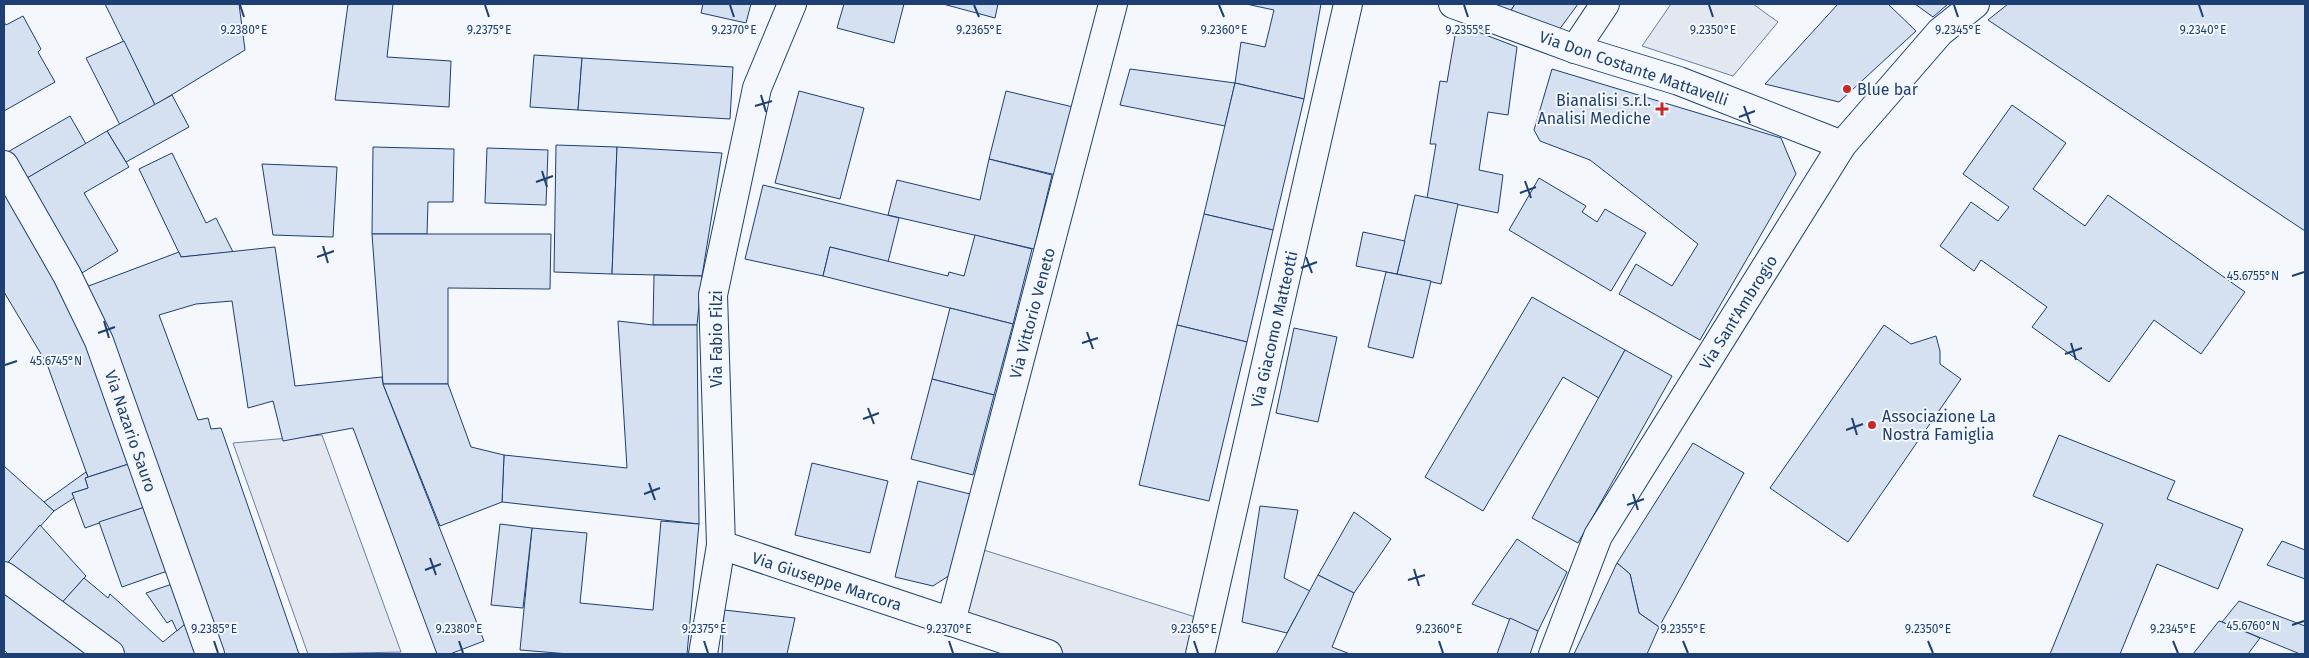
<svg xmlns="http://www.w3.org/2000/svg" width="2309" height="658" viewBox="0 0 2309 658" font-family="'Fira Sans',sans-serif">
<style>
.parking{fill:#e3e8f0;stroke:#687fa3}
.building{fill:#d5e0f0;stroke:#1d3f73}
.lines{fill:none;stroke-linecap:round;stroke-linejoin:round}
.street-casing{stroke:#1d3f73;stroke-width:30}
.street{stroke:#f4f7fb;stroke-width:28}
.ticks{fill:none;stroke:#1d3f73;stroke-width:2}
.poi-dot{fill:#c62828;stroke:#f4f7fb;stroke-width:2}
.labels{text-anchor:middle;stroke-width:4;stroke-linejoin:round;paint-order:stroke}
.street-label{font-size:16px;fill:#1d3f73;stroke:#f4f7fb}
.poi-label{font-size:16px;fill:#1d3f73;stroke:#f4f7fb;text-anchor:start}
.ticks-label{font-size:12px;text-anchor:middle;fill:#1d3f73;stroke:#f4f7fb;stroke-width:4;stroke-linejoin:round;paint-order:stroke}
</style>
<rect width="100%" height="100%" fill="#f4f7fb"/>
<g class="parking">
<path d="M1671 4H1753L1778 22 1733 76 1642 46Z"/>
<path d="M322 435 401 652 308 654 233 443Z"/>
<path d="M971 546 1208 621 1200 654H1048L951 622Z"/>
</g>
<g class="building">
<path d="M105 4H239L245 50 155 105Z"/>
<path d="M348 4H393L387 57 451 61 449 107 335 100Z"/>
<path d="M703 4H751L746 23 701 13Z"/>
<path d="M844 4H904L894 43 837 28Z"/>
<path d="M943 4H998L995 18Z"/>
<path d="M1246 4H1321L1304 99 1235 83 1241 42 1265 47 1274 10Z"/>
<path d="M1482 4H1515L1507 17Z"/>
<path d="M1515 4H1578L1556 34 1507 17Z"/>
<path d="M1838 4H1888L1916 31 1839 102 1765 84Z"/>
<path d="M1915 4H1948L1933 17Z"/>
<path d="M2008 4H2305V231L1988 20Z"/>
<path d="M23 16 41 49 38 52 55 82 4 111V22L6 25Z"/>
<path d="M1457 24 1517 47 1508 115 1488 112 1479 170 1503 175 1498 213 1427 198 1436 144H1430L1440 81 1447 82Z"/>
<path d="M124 41 155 105 120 125 86 58Z"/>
<path d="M534 55 582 58 578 110 530 107Z"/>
<path d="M582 58 733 67 730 119 578 110Z"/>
<path d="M1130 69 1235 83 1225 126 1120 105Z"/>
<path d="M1552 69 1781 138 1796 174 1700 340 1619 294 1636 264 1672 286 1698 244 1590 160 1540 141 1534 130Z"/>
<path d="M1235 83 1304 99 1273 230 1204 214Z"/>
<path d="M799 91 864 108 840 199 775 183Z"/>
<path d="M1006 91 1073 107 1056 175 989 159Z"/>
<path d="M172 95 189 127 126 162 107 131Z"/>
<path d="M2012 105 2066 143 2033 189 2085 226 2108 195 2245 292 2201 354 2154 320 2109 382 2032 327 2047 307 1981 260 1974 271 1940 246 1971 202 1998 221 2009 207 1963 174Z"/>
<path d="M70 116 86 144 22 181 6 153Z"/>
<path d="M107 131 129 167 84 193 118 251 77 276 22 181Z"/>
<path d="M556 145 617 147 612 274 554 272Z"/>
<path d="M373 147 454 149 453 202H428L427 234H372Z"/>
<path d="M617 147 722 153 702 276 612 274Z"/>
<path d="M487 148 548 150 546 205 485 203Z"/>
<path d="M172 153 206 223 216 218 233 252 181 257 139 169Z"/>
<path d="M989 159 1052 175 1034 249 888 215 897 180 980 200Z"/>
<path d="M262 164 337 167 333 237 273 235Z"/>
<path d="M1539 178 1586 206 1582 212 1597 222 1605 209 1646 233 1611 291 1509 230Z"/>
<path d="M4 183 92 343 135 462 88 477 47 364 4 292Z"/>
<path d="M763 185 899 218 888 262 830 247 823 276 745 259Z"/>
<path d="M1415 195 1458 204 1441 284 1397 274Z"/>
<path d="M1204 214 1273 230 1247 342 1177 325Z"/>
<path d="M1363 232 1405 241 1397 274 1356 266Z"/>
<path d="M372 234H551L550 289 448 288V384H383Z"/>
<path d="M975 235 1032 249 1013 324 823 276 830 247 948 276 949 272 964 276Z"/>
<path d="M275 247 295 386 382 377 383 384 484 641 450 654H437L353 428 283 441 273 401 248 408 232 301 196 304 159 315 198 420 208 418 211 429 221 428 299 654H219L86 287 179 252 181 257Z"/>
<path d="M1386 272 1431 281 1413 358 1368 347Z"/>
<path d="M654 275 702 276 697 325H653Z"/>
<path d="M1532 297 1625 350 1599 398 1563 377 1483 511 1425 477Z"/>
<path d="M950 308 1013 324 994 395 932 379Z"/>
<path d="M618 321 653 325H697L699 524 502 502 504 455 627 468Z"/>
<path d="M1177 325 1247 342 1209 501 1139 485Z"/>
<path d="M1884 325 1911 344 1936 336 1940 351V364L1961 379 1848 542 1770 488Z"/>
<path d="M1294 328 1337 337 1318 422 1276 413Z"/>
<path d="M1625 350 1672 376 1578 543 1532 518Z"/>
<path d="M932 379 994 395 973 475 911 459Z"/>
<path d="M383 384H448L471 447 504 455 502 502 440 526Z"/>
<path d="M2059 435 2175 481 2167 499 2243 529 2218 589 2157 564 2120 654H2050L2103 524 2033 496Z"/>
<path d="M1693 443 1744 473 1659 627 1639 613 1630 574 1617 563Z"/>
<path d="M135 462 151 505 85 528 72 493 88 488 85 478Z"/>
<path d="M812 463 888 481 870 553 795 535Z"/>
<path d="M4 466 54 511 4 567Z"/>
<path d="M86 472 88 477 85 478 88 488 72 493 74 498 54 511 44 502Z"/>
<path d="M918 481 970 494 950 575 933 586 895 577Z"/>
<path d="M151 505 173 569 122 587 99 522Z"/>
<path d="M1260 506 1298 510 1284 578 1310 591 1287 633 1242 622Z"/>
<path d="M1354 512 1391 539 1354 593 1318 575Z"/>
<path d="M661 521 699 524 687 654H569L520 650 532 528 587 533 580 603 653 610Z"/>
<path d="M500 524 532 528 523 608 491 605Z"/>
<path d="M40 525 86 576 58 607 4 567Z"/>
<path d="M1517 539 1567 572 1538 631 1472 604Z"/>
<path d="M2282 541 2305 550V579L2267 565Z"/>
<path d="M1617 563 1630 574 1639 613 1659 627 1647 654H1574Z"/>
<path d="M1318 575 1354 593 1332 647 1350 654H1276Z"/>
<path d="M84 578 108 598 110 594 163 642 186 623 202 654H118L58 607Z"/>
<path d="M172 584 186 623 177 631 172 620 167 623 146 593Z"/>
<path d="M4 592 95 654H8L4 650Z"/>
<path d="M2239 601 2305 626V654H2300L2222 622Z"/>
<path d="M724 610 795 618 787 654H722Z"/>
<path d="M1510 618 1538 631 1530 654H1497Z"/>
<path d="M2219 621 2222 622 2260 638 2248 654H2193Z"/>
</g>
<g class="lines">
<defs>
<g id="street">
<path d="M1453 4 1575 49 1679 81 1842 145"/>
<path d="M1575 49 1605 4"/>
<path d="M4 165 67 275 99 341 210 654"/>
<path d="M721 545 1048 654"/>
<path d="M4 576 110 654"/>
<path d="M951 622 1113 4"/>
<path d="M703 654 721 545 713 295 757 88 792 4"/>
<path d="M1200 654 1348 4"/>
<path d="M1553 654 1598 536 1842 145 1940 32 1975 4"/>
</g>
</defs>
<use href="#street" class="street-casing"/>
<use href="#street" class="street"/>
</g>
<path class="ticks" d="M240 5 244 17M485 5 489 17M730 5 734 17M974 5 979 17M1219 5 1224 17M1464 5 1468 17M1709 5 1713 17M1954 5 1958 17M2199 5 2203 17M761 95 766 112M755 106 772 101M1744 106 1750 123M1739 117 1755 111M542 171 547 187M1525 181 1531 198M536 182 553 176M1520 193 1536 187M323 246 328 263M317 257 334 251M1306 257 1312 273M1301 268 1317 262M2292 276 2304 272M104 321 109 338M1087 332 1093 349M98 333 115 327M1082 343 1098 338M2071 343 2076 360M2065 354 2082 348M5 365 17 361M868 408 874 424M1852 418 1857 435M863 419 879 413M1846 430 1863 424M649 483 655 500M644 494 660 488M1633 494 1638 510M1627 505 1644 499M430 558 436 575M1414 569 1419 586M425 570 441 564M1408 580 1425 575M2292 625 2304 621M214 641 218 653M459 641 463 653M704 641 708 653M949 641 953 653M1194 641 1198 653M1439 641 1443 653M1683 641 1688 653M1928 641 1933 653M2173 641 2178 653"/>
<g class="poi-dot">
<circle cx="1847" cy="89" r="5"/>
<path d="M1659.5 101.5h5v5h5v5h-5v5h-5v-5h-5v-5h5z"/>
<circle cx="1872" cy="425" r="5"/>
</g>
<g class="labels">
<g class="street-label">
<text transform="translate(1634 68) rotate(19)" y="6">Via Don Costante Mattavelli</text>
<text transform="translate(1738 312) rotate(-58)" y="6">Via Sant'Ambrogio</text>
<text transform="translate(1032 313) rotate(-75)" y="6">Via Vittorio Veneto</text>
<text transform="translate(1274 329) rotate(-77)" y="6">Via Giacomo Matteotti</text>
<text transform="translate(716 339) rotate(-90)" y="6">Via Fabio Filzi</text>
<text transform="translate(131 431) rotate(71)" y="6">Via Nazario Sauro</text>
<text transform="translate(827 581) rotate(18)" y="6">Via Giuseppe Marcora</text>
</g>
<g class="poi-label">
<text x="1857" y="95">Blue bar</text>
<text x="1651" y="106" text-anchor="end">Bianalisi s.r.l.<tspan x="1651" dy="18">Analisi Mediche</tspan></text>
<text x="1882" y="422">Associazione La<tspan x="1882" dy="18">Nostra Famiglia</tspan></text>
</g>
</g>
<g class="ticks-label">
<text x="244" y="34">9.2380°E</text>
<text x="489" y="34">9.2375°E</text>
<text x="734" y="34">9.2370°E</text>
<text x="979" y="34">9.2365°E</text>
<text x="1224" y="34">9.2360°E</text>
<text x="1468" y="34">9.2355°E</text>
<text x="1713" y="34">9.2350°E</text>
<text x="1958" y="34">9.2345°E</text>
<text x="2203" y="34">9.2340°E</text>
<text x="2253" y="280">45.6755°N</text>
<text x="56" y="365">45.6745°N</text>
<text x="2253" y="630">45.6760°N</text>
<text x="214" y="633">9.2385°E</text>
<text x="459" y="633">9.2380°E</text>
<text x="704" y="633">9.2375°E</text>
<text x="949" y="633">9.2370°E</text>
<text x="1194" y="633">9.2365°E</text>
<text x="1439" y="633">9.2360°E</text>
<text x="1683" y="633">9.2355°E</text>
<text x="1928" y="633">9.2350°E</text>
<text x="2173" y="633">9.2345°E</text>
</g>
<rect width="2309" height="658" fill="none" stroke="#1d3f73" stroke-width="10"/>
</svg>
